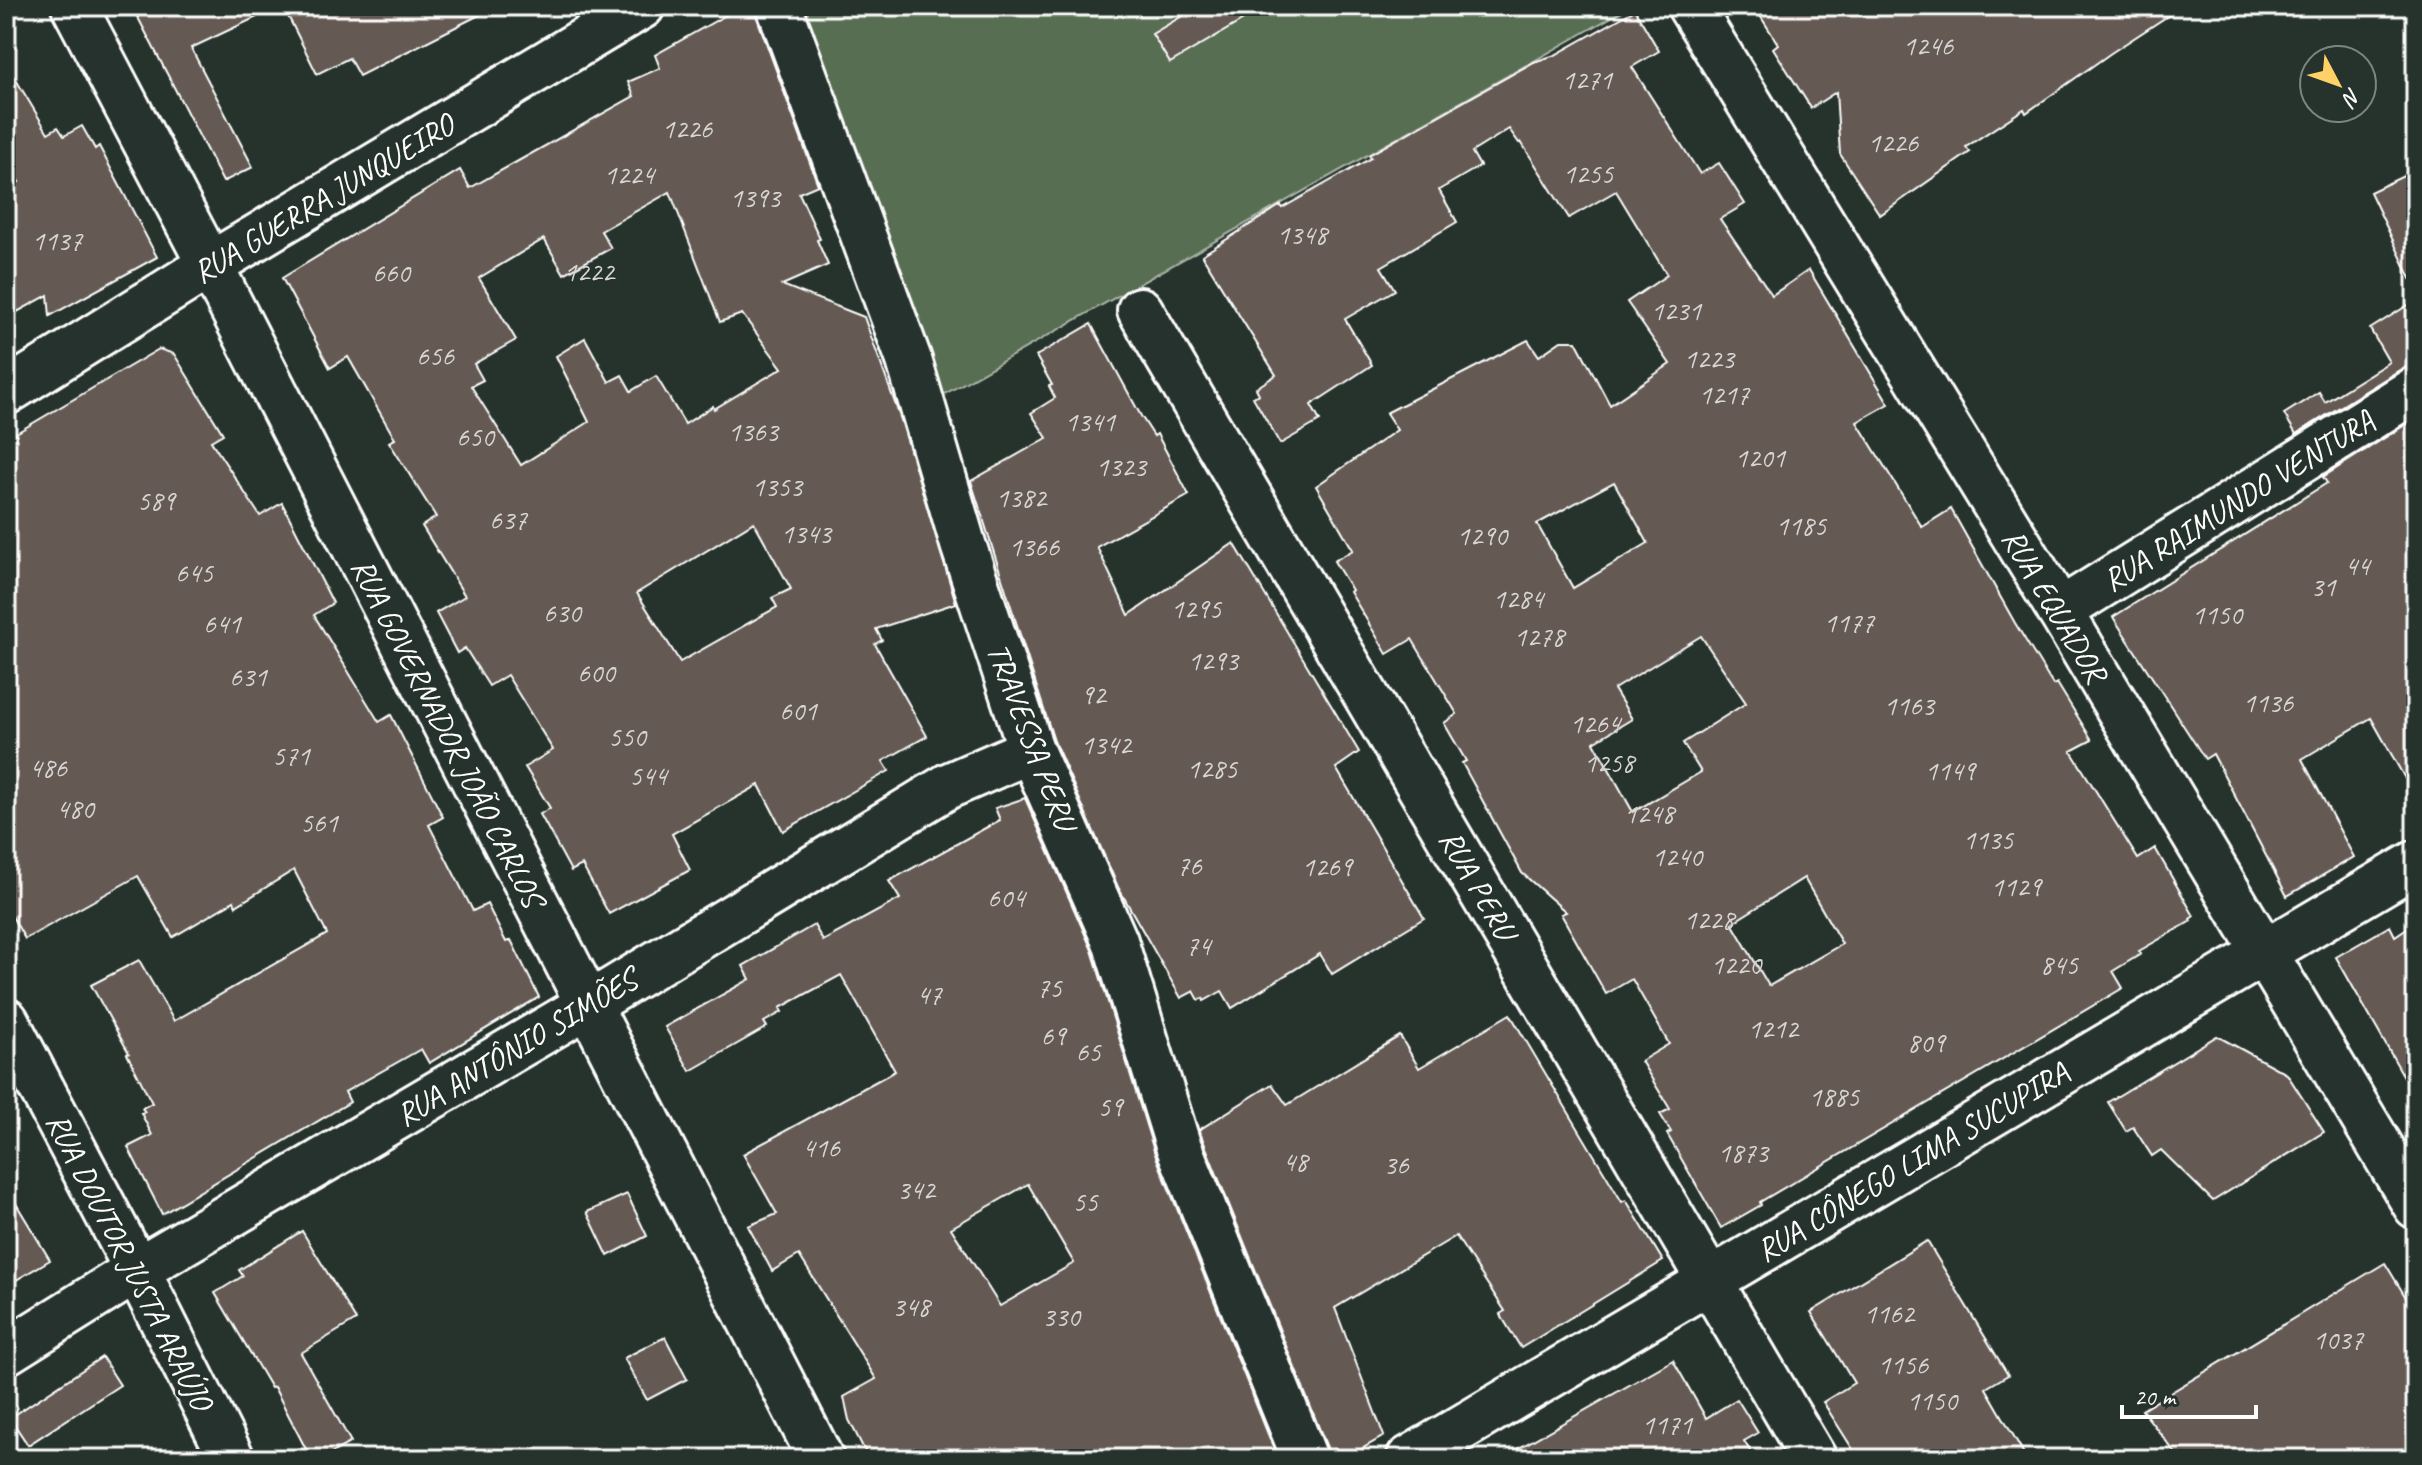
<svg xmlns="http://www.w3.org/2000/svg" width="2422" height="1465" viewBox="0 0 2422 1465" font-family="Caveat,sans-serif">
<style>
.green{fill:#586e52;stroke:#acb6a8;stroke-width:2}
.building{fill:#655a52;stroke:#fff;stroke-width:2;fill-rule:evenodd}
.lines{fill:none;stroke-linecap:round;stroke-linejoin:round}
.street-casing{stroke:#fff;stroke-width:50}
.secondary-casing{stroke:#fff;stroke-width:50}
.street{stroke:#26332d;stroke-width:44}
.secondary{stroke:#26332d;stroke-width:44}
.labels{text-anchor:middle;stroke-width:6;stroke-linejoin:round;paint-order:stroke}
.number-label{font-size:28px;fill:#d8d6d4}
.street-label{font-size:32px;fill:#fff;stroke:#26332d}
</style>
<rect width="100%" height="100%" fill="#26332d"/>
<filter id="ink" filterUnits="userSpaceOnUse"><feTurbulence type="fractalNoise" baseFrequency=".0125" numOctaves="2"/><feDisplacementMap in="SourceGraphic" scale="16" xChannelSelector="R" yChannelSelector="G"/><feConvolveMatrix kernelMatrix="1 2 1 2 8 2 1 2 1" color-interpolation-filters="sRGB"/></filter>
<g filter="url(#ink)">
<path class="green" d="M798 6H1631L941 396Z"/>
<g class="building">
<path d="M132 6H280L191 48 253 167 223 182Z"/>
<path d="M283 6H497L359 76 349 58 317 74Z"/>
<path d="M742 6H755L756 15 818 185 799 193 820 239 817 240 828 265 782 285 864 317 901 420 956 603 876 629 882 640 875 644 927 736 883 761 889 771 783 831 759 785 672 834 690 870 609 914 582 865 571 871 540 814 550 808 525 767 553 750 507 675 489 686 465 648 457 653 436 613 465 596 422 526 436 517 389 442 395 439 348 357 330 368 282 278 460 170 470 188 634 96 628 82 660 68 655 55ZM670 192 720 322 742 314 782 368 714 409 713 406 685 424 656 376 631 391 622 375 609 382 585 338 556 356 589 422 521 465 471 386 483 380 474 364 516 340 479 278 544 239 564 274 611 248 601 231ZM754 522 791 589 772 598 777 607 680 662 637 593Z"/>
<path d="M1199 6H1267L1170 63 1152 34Z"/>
<path d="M1754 6H2183L2111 53 2026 113 2024 109 1966 147 1970 152 1880 215 1840 154 1836 92 1811 108 1773 48 1778 44Z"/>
<path d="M1635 10 1659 51 1632 67 1700 174 1719 163 1745 204 1720 219 1772 295 1809 270 1889 404 1857 422 1922 527 1951 509 2015 623 2053 685 2057 683 2092 740 2071 751 2138 859 2155 848 2194 916 2190 919 2191 921 2139 951 2141 954 2113 971 2123 988 1760 1202 1761 1205 1721 1228 1667 1134 1671 1132 1660 1114 1670 1109 1641 1061 1669 1044 1632 979 1606 994 1561 914 1566 912 1522 873 1462 763 1466 761 1444 723 1457 714 1412 639 1387 654 1350 592 1352 590 1334 561 1353 550 1316 486 1397 430 1386 413 1528 340 1539 356 1561 341H1576L1610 405 1670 364 1627 302 1667 275 1616 191 1569 218 1521 142 1519 143 1509 129 1472 152 1480 166 1439 190 1457 222 1381 267 1395 290 1345 319 1372 365 1311 405 1320 421 1280 444 1253 397 1259 394 1256 388 1276 375 1202 255 1281 205 1282 208 1371 158 1369 155 1534 62 1555 55ZM1614 482 1648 543 1573 588 1537 524ZM1701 636 1746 703 1683 743 1701 772 1633 812 1594 742 1632 719 1614 689ZM1804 878 1842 944 1769 986 1732 923Z"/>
<path d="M6 63 48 133 58 127 64 136 82 126 95 149 99 146 157 257 50 316 48 295 6 318V189L19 182 6 163Z"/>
<path d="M2416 170V289L2370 192Z"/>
<path d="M2416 300V364L2403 368 2296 434 2284 414 2319 392 2325 402 2389 362 2370 329Z"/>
<path d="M1091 324 1141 416 1154 436 1157 434 1189 495 1097 547 1129 615 1234 543 1359 752 1336 768 1424 918 1332 974 1320 954 1232 1008 1222 991 1204 1001 1203 998 1199 1000 1194 991 1181 998 1118 887 1054 741 971 481 1047 438 1031 413 1055 398 1049 386 1052 385 1036 356Z"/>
<path d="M159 349 174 354 223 434 211 441 260 516 282 503 333 603 314 615 379 722 391 715 443 817 429 825 473 911 487 904 506 942 511 940 539 997 429 1063 421 1049 345 1092 350 1102 162 1214 128 1147 152 1135 141 1113 145 1112 142 1108 152 1103 127 1054 129 1053 91 985 139 960 174 1021 327 934 294 870 236 906 234 901 173 937 138 876 25 939 6 906V439Z"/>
<path d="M2416 418V798L2371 718 2302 759 2354 857 2287 896 2213 754 2205 759 2113 617 2327 483 2323 477Z"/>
<path d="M1025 798 1092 950 1155 1154 1278 1459H869L849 1420 844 1397 876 1379 799 1255 772 1271 748 1226 777 1214 743 1154 895 1071 841 975 780 1008 782 1012 764 1022 767 1027 690 1071 665 1027 750 979 743 966 814 925 823 941 900 899 889 881 1000 820 995 808ZM1028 1184 1074 1263 1000 1306 951 1228Z"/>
<path d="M2416 922V1098L2336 957 2390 926 2395 936Z"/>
<path d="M1510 1014 1622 1202 1626 1200 1663 1261 1521 1348 1500 1314 1505 1311 1456 1236 1335 1308 1384 1436 1344 1459H1329L1328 1450 1199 1130 1272 1084 1287 1105 1400 1036 1419 1068Z"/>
<path d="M2217 1036 2287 1074 2324 1132 2213 1201 2161 1150 2152 1156 2133 1127 2126 1131 2108 1102Z"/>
<path d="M6 1187 50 1260 6 1286Z"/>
<path d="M627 1194 647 1236 608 1256 587 1212Z"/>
<path d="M302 1231 356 1320 301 1353 351 1442 321 1459H311L274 1387 271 1388 215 1293 243 1276 239 1270Z"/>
<path d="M1927 1241 2008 1375 1986 1388 2027 1459H1859L1823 1402 1854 1383 1811 1312Z"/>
<path d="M2385 1263 2416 1314V1459H2180L2142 1410Z"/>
<path d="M665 1337 687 1379 647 1400 624 1358Z"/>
<path d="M102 1357 120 1385 28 1445 10 1418Z"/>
<path d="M1673 1360 1706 1418 1737 1399 1758 1433 1744 1441 1755 1459H1500Z"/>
</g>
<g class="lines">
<defs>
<g id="street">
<path d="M779 6 909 360 963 544 1031 750 1115 941 1178 1145 1305 1459"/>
<path d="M1690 6 2060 611 2416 1206"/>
<path d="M1140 310 1814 1459"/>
<path d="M6 392 210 265 642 6"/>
<path d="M2060 611 2416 389"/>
<path d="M6 1352 137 1270 588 1005 948 786 1031 750"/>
</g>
<g id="secondary">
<path d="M74 6 210 265 821 1459"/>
<path d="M6 1021 137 1270 232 1459"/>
<path d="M1409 1459 2416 863"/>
</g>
</defs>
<use href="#street" class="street-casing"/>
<use href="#secondary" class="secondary-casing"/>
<use href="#street" class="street"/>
<use href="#secondary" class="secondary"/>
</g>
</g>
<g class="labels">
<g class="number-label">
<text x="1928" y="55">1246</text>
<text x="1587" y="89">1271</text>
<text x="687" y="138">1226</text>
<text x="1893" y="152">1226</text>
<text x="1588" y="183">1255</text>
<text x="629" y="184">1224</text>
<text x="755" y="207">1393</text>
<text x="1302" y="244">1348</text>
<text x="57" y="250">1137</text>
<text x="589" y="281">1222</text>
<text x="391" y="282">660</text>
<text x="1676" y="320">1231</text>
<text x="435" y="365">656</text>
<text x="1709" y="368">1223</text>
<text x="1724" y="404">1217</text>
<text x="1090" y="431">1341</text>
<text x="753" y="441">1363</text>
<text x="475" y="446">650</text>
<text x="1760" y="467">1201</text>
<text x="1121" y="476">1323</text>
<text x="777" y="496">1353</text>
<text x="1021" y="507">1382</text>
<text x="156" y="510">589</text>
<text x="508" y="529">637</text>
<text x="1801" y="535">1185</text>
<text x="806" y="543">1343</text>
<text x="1482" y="545">1290</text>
<text x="1034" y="556">1366</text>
<text x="2357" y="575">44</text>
<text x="194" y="582">645</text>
<text x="2323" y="596">31</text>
<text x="1518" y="608">1284</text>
<text x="1196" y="618">1295</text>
<text x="562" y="622">630</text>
<text x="2217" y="624">1150</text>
<text x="1849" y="632">1177</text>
<text x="222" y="633">641</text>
<text x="1539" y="646">1278</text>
<text x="1213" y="670">1293</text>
<text x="596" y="682">600</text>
<text x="248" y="686">631</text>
<text x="1093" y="704">92</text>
<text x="2268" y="712">1136</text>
<text x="1909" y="715">1163</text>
<text x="798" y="720">601</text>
<text x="1595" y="733">1264</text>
<text x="627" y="746">550</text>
<text x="1106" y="754">1342</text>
<text x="291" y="765">571</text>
<text x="1609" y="772">1258</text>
<text x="48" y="777">486</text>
<text x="1212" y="778">1285</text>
<text x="1950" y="780">1149</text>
<text x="648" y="785">544</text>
<text x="75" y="818">480</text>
<text x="1649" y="823">1248</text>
<text x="319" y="832">561</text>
<text x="1988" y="849">1135</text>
<text x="1677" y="866">1240</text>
<text x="1189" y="875">76</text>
<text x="1327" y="876">1269</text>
<text x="2016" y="896">1129</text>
<text x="1006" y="907">604</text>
<text x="1709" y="929">1228</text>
<text x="1198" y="955">74</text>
<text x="1736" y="974">1220</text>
<text x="2059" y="974">845</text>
<text x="1049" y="997">75</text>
<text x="929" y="1004">47</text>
<text x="1773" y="1038">1212</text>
<text x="1053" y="1045">69</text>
<text x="1926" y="1052">809</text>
<text x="1088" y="1061">65</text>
<text x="1834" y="1106">1885</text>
<text x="1110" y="1116">59</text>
<text x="821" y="1157">416</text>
<text x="1743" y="1162">1873</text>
<text x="1295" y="1171">48</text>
<text x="1396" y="1174">36</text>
<text x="916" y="1199">342</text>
<text x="1085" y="1211">55</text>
<text x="911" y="1316">348</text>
<text x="1889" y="1323">1162</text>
<text x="1061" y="1326">330</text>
<text x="2338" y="1349">1037</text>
<text x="1903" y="1374">1156</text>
<text x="1932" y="1410">1150</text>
<text x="1667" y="1434">1171</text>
</g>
<g class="street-label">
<text transform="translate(323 198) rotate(-31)" y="11">RUA GUERRA JUNQUEIRO</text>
<text transform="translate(2238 500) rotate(-32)" y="11">RUA RAIMUNDO VENTURA</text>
<text transform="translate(2055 605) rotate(59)" y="11">RUA EQUADOR</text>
<text transform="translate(448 732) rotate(63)" y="11">RUA GOVERNADOR JOÃO CARLOS</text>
<text transform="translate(1032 736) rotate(69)" y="11">TRAVESSA PERU</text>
<text transform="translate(1478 884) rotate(60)" y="11">RUA PERU</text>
<text transform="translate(516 1047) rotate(-31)" y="11">RUA ANTÔNIO SIMÕES</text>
<text transform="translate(1912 1161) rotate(-31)" y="11">RUA CÔNEGO LIMA SUCUPIRA</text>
<text transform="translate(130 1261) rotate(63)" y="11">RUA DOUTOR JUSTA ARAÚJO</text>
</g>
</g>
<rect width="2422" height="1465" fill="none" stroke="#26332d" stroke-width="32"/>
<rect x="16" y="16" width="2390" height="1433" fill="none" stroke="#fff" stroke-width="3" filter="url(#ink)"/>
<g transform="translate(2338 84) rotate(131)"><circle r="38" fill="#26332d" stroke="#7d8581" stroke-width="2"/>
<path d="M0-6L14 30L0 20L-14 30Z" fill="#ffd166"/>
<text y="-12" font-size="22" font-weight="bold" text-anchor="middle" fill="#ffffff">N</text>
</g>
<path d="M2122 1405v12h134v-12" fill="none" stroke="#ffffff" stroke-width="4"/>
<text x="2134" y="1405" font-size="24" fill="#ffffff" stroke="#26332d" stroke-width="6" paint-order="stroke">20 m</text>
</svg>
